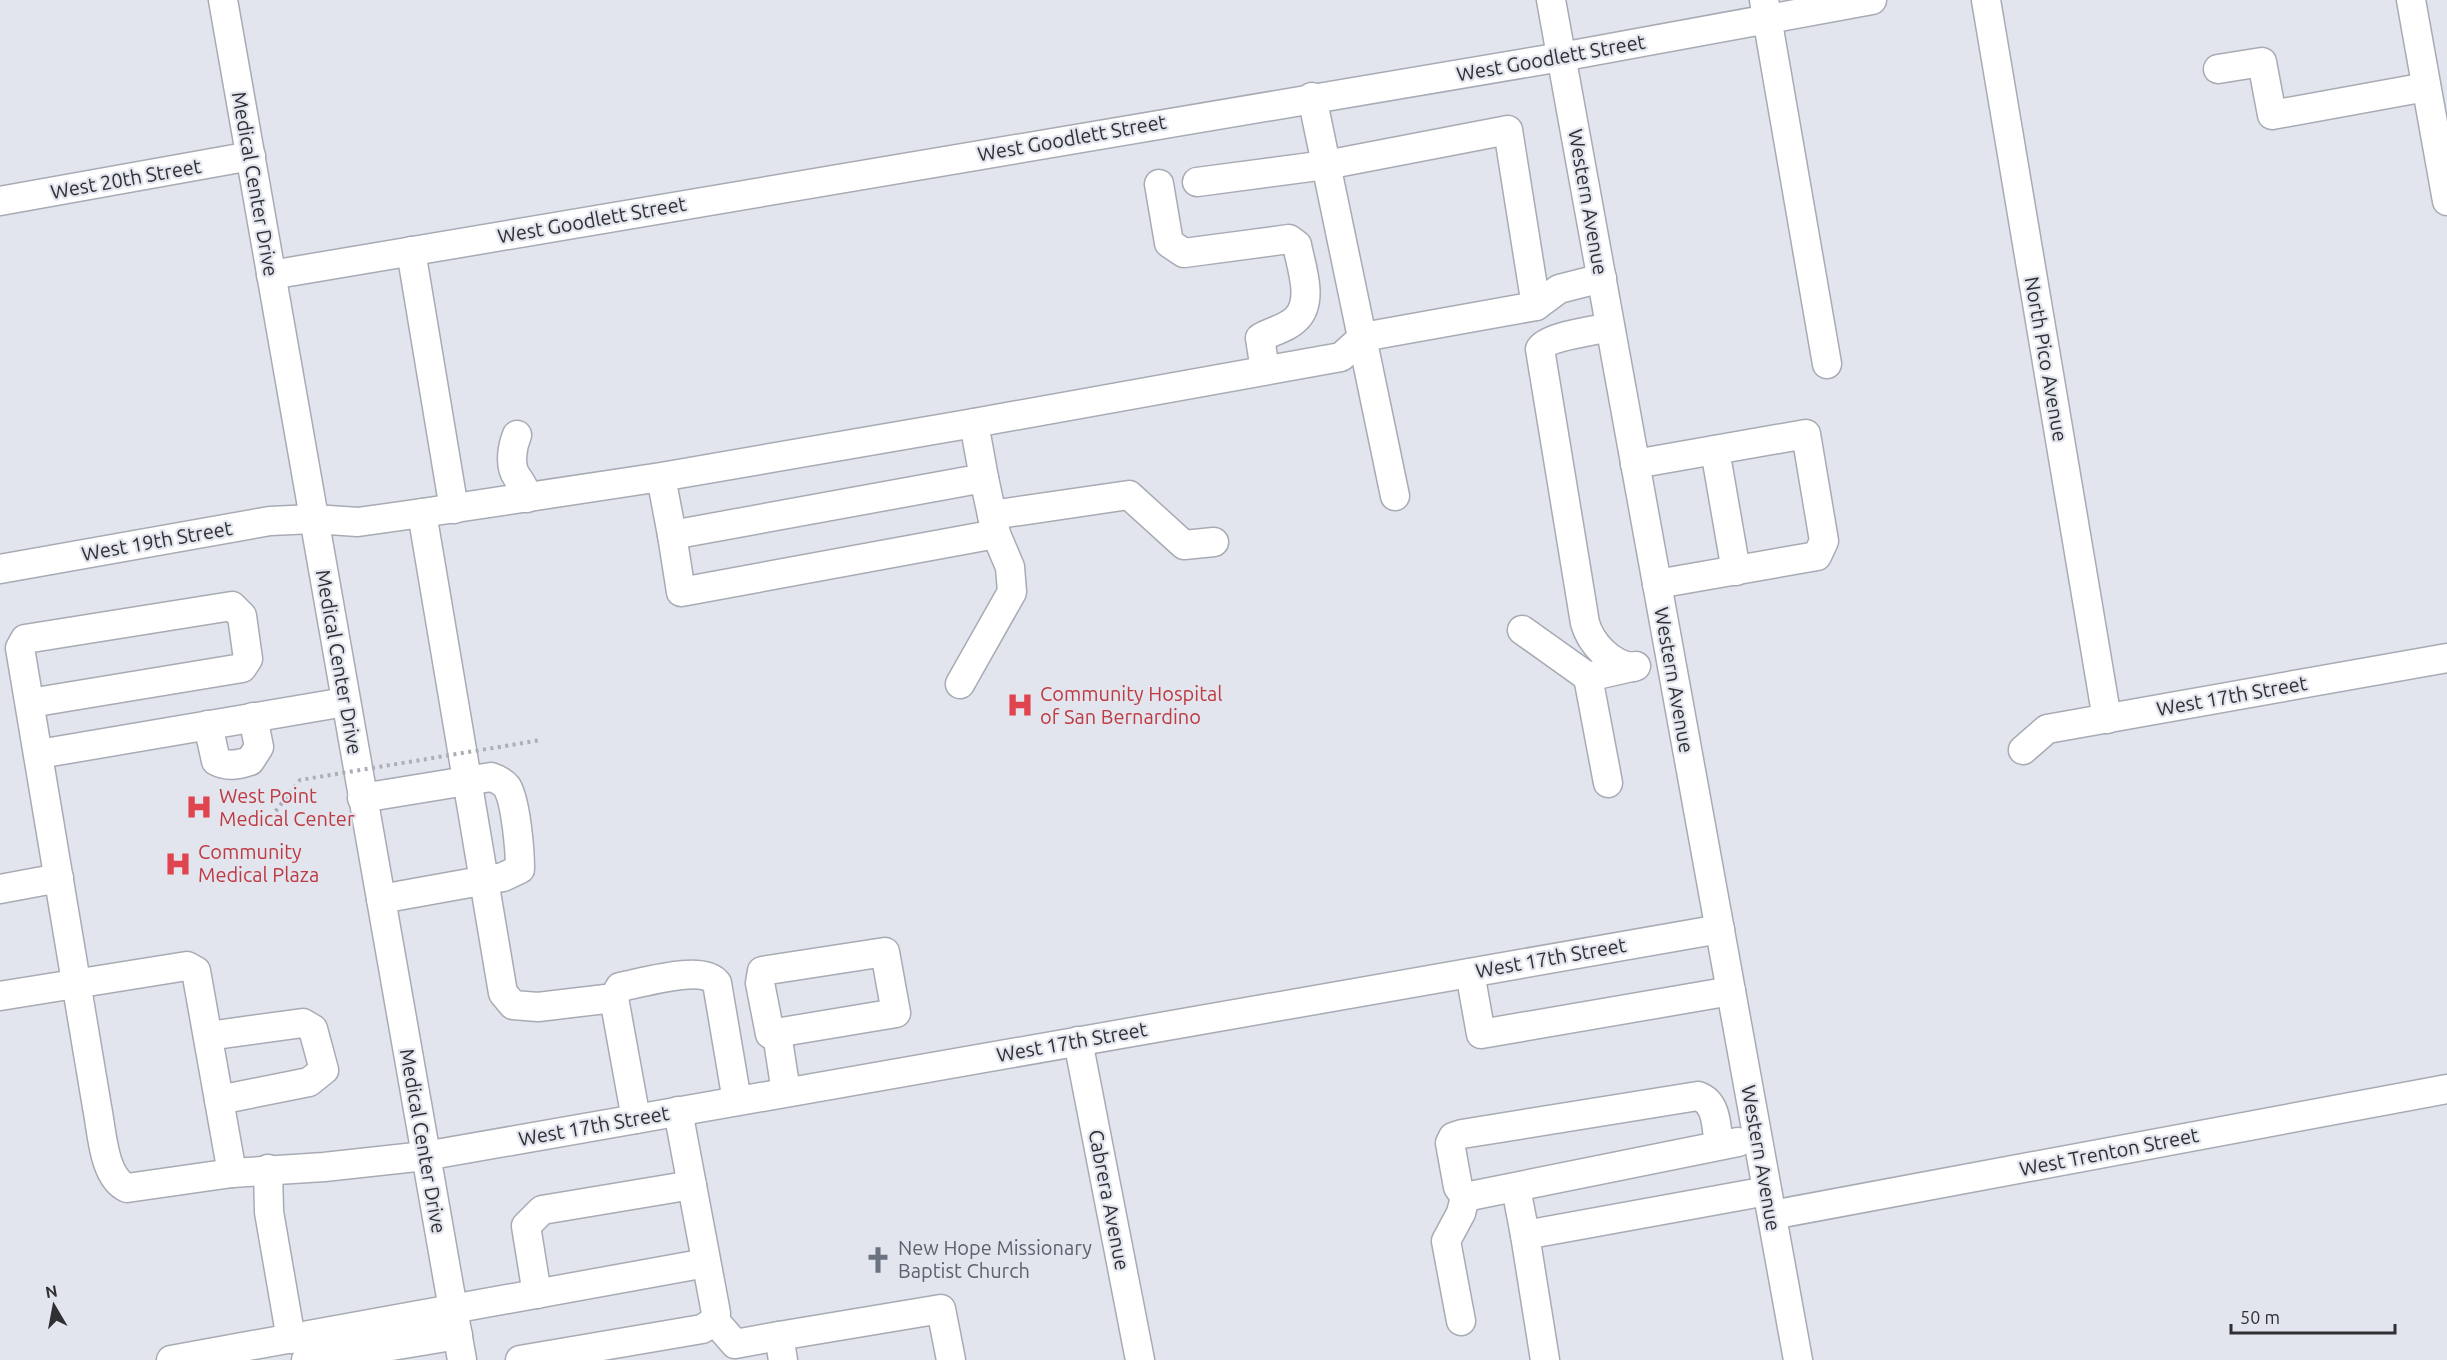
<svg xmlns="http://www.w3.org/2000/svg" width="2447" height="1360" viewBox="0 0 2447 1360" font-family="Ubuntu,sans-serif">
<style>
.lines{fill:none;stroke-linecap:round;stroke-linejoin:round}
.minor-casing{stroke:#a8abb4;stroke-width:31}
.minor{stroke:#fff;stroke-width:28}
.path-bridge{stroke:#acaeb6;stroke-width:4;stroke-dasharray:3 4.5;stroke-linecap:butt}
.labels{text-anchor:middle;stroke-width:4.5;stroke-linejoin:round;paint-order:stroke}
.street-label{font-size:20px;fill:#2f3033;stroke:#e2e5ee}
.health-label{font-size:20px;fill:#be3a42;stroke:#e2e5ee;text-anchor:start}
.worship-label{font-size:20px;fill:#5b616d;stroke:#e2e5ee;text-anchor:start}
</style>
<rect width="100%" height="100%" fill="#e2e5ee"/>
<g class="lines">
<defs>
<g id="minor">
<path d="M223 0 462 1360"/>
<path d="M1551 0 1798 1360"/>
<path d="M1764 0 1827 364"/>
<path d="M1986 0 2107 719"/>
<path d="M2411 0 2447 201"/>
<path d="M2218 69 2262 62 2272 115 2426 87"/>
<path d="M1312 97 1395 496"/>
<path d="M1197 182 1326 165 1508 130 1536 306"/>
<path d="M1159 184 1169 243 1184 253 1289 239 1297 245C1301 266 1314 300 1297 318 1288 328 1272 331 1260 338L1265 370"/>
<path d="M0 201 251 156"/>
<path d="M411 251 454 509"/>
<path d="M271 275 1561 57 1872 0"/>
<path d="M1610 327C1594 331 1548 336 1540 349L1585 623C1591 644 1611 665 1633 667"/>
<path d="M974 423 1341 357 1363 337 1536 306 1559 289 1602 278"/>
<path d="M517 435C512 447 509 466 517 477 522 485 525 487 527 498"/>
<path d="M1715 450 1736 571"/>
<path d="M1635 464 1806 434 1824 541 1817 556 1657 584"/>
<path d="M422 513 503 993 513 1005 538 1007 614 998"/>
<path d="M992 515 1129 495 1184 545 1214 542"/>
<path d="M672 535 681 592 996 534 984 478"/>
<path d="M0 569 270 521 314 519 358 522 422 513 661 477 974 423 984 478 672 535 661 477"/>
<path d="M1522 630 1588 677"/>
<path d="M960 684 1012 592 1010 567 996 534"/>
<path d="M30 703 242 668 248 659 242 616 232 606 25 639 20 648 97 1107C102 1131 103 1177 127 1188L232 1173 324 1167 425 1156 1720 929"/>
<path d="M208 725 216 761C227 767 238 765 250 761L259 747 253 717"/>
<path d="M2023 750 2047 729 2447 658"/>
<path d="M39 754 345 702"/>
<path d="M1608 783 1588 677 1636 666"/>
<path d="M362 798 491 777C497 779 503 782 507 787 516 802 520 851 520 869L503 877 381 899"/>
<path d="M0 889 59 878"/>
<path d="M885 952 896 1013 770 1034 760 983 762 971Z"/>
<path d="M1470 973 1481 1034 1731 991"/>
<path d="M0 996 187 966 196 971 232 1173"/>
<path d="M777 1034 786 1092"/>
<path d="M208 1036 303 1023 313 1029 324 1070 309 1082 219 1100"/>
<path d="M1078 1041 1140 1360"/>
<path d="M636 1119 614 998 620 987C642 983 703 964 717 983L737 1101"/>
<path d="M268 1169 269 1212 291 1339"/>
<path d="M1516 1188 1525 1235"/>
<path d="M1465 1197 1458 1187 1450 1143 1453 1137 1462 1134 1698 1096C1718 1103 1716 1128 1719 1145"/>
<path d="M1465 1197 1738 1142"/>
<path d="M1772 1215 2447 1089"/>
<path d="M537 1294 526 1226 542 1210 692 1185"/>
<path d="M715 1321 735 1344 779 1336"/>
<path d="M1461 1321 1446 1241 1461 1213 1465 1197"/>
<path d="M171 1360 706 1263"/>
<path d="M306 1360 458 1335"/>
<path d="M520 1360 702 1329 715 1321 716 1313 678 1111"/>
<path d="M783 1360 779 1336 941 1309 951 1360"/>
<path d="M1545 1360 1525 1235 1767 1191"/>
</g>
</defs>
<use href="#minor" class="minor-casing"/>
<use href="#minor" class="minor"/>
<path class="path-bridge" d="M271 817 300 780 541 740"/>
</g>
<defs>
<symbol id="hospital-bare" viewBox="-9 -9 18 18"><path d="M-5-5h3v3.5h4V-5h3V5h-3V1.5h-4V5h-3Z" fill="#e0444e" stroke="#e2e5ee" stroke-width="2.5" paint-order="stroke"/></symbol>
<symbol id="church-bare" viewBox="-9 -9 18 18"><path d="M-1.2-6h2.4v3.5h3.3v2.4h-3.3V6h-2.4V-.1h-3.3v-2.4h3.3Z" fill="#6b7280" stroke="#e2e5ee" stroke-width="2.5" paint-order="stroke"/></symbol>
</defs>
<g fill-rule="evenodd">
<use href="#hospital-bare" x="1001" y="686" width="38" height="38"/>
<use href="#hospital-bare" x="180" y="788" width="38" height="38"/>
<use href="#hospital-bare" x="159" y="845" width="38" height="38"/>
<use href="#church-bare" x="859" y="1241" width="38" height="38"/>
</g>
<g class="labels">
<g class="street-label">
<text transform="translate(1551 58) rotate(-10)" y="7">West Goodlett Street</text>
<text transform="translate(1072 138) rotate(-10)" y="7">West Goodlett Street</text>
<text transform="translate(126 179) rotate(-10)" y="7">West 20th Street</text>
<text transform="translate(255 184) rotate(80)" y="7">Medical Center Drive</text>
<text transform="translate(1588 202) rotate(80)" y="7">Western Avenue</text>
<text transform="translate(592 220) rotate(-10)" y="7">West Goodlett Street</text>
<text transform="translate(2046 359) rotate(80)" y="7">North Pico Avenue</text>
<text transform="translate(157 541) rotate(-10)" y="7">West 19th Street</text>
<text transform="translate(339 662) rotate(80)" y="7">Medical Center Drive</text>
<text transform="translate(1674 680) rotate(80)" y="7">Western Avenue</text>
<text transform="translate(2232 696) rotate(-10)" y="7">West 17th Street</text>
<text transform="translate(1551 958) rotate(-10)" y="7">West 17th Street</text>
<text transform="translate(1072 1042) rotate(-10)" y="7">West 17th Street</text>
<text transform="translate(594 1126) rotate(-10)" y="7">West 17th Street</text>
<text transform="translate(423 1141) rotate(80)" y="7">Medical Center Drive</text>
<text transform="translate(2109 1152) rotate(-11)" y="7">West Trenton Street</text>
<text transform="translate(1761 1158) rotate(80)" y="7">Western Avenue</text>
<text transform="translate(1109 1200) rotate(79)" y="7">Cabrera Avenue</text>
</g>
<g class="health-label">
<text x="1040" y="701">Community Hospital<tspan x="1040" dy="23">of San Bernardino</tspan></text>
<text x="219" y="803">West Point<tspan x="219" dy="23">Medical Center</tspan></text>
<text x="198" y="859">Community<tspan x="198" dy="23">Medical Plaza</tspan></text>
</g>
<g class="worship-label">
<text x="898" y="1255">New Hope Missionary<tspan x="898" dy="23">Baptist Church</tspan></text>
</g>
</g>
<g transform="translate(54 1306) rotate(350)" stroke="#e2e5ee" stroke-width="4.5" paint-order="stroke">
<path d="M0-4.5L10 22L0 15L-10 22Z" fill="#2f3033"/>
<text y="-9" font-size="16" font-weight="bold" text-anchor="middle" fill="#2f3033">N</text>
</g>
<path d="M2231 1324v9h164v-9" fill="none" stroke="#2f3033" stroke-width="3"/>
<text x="2240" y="1324" font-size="18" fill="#2f3033" stroke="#e2e5ee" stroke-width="4.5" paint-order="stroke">50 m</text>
</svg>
